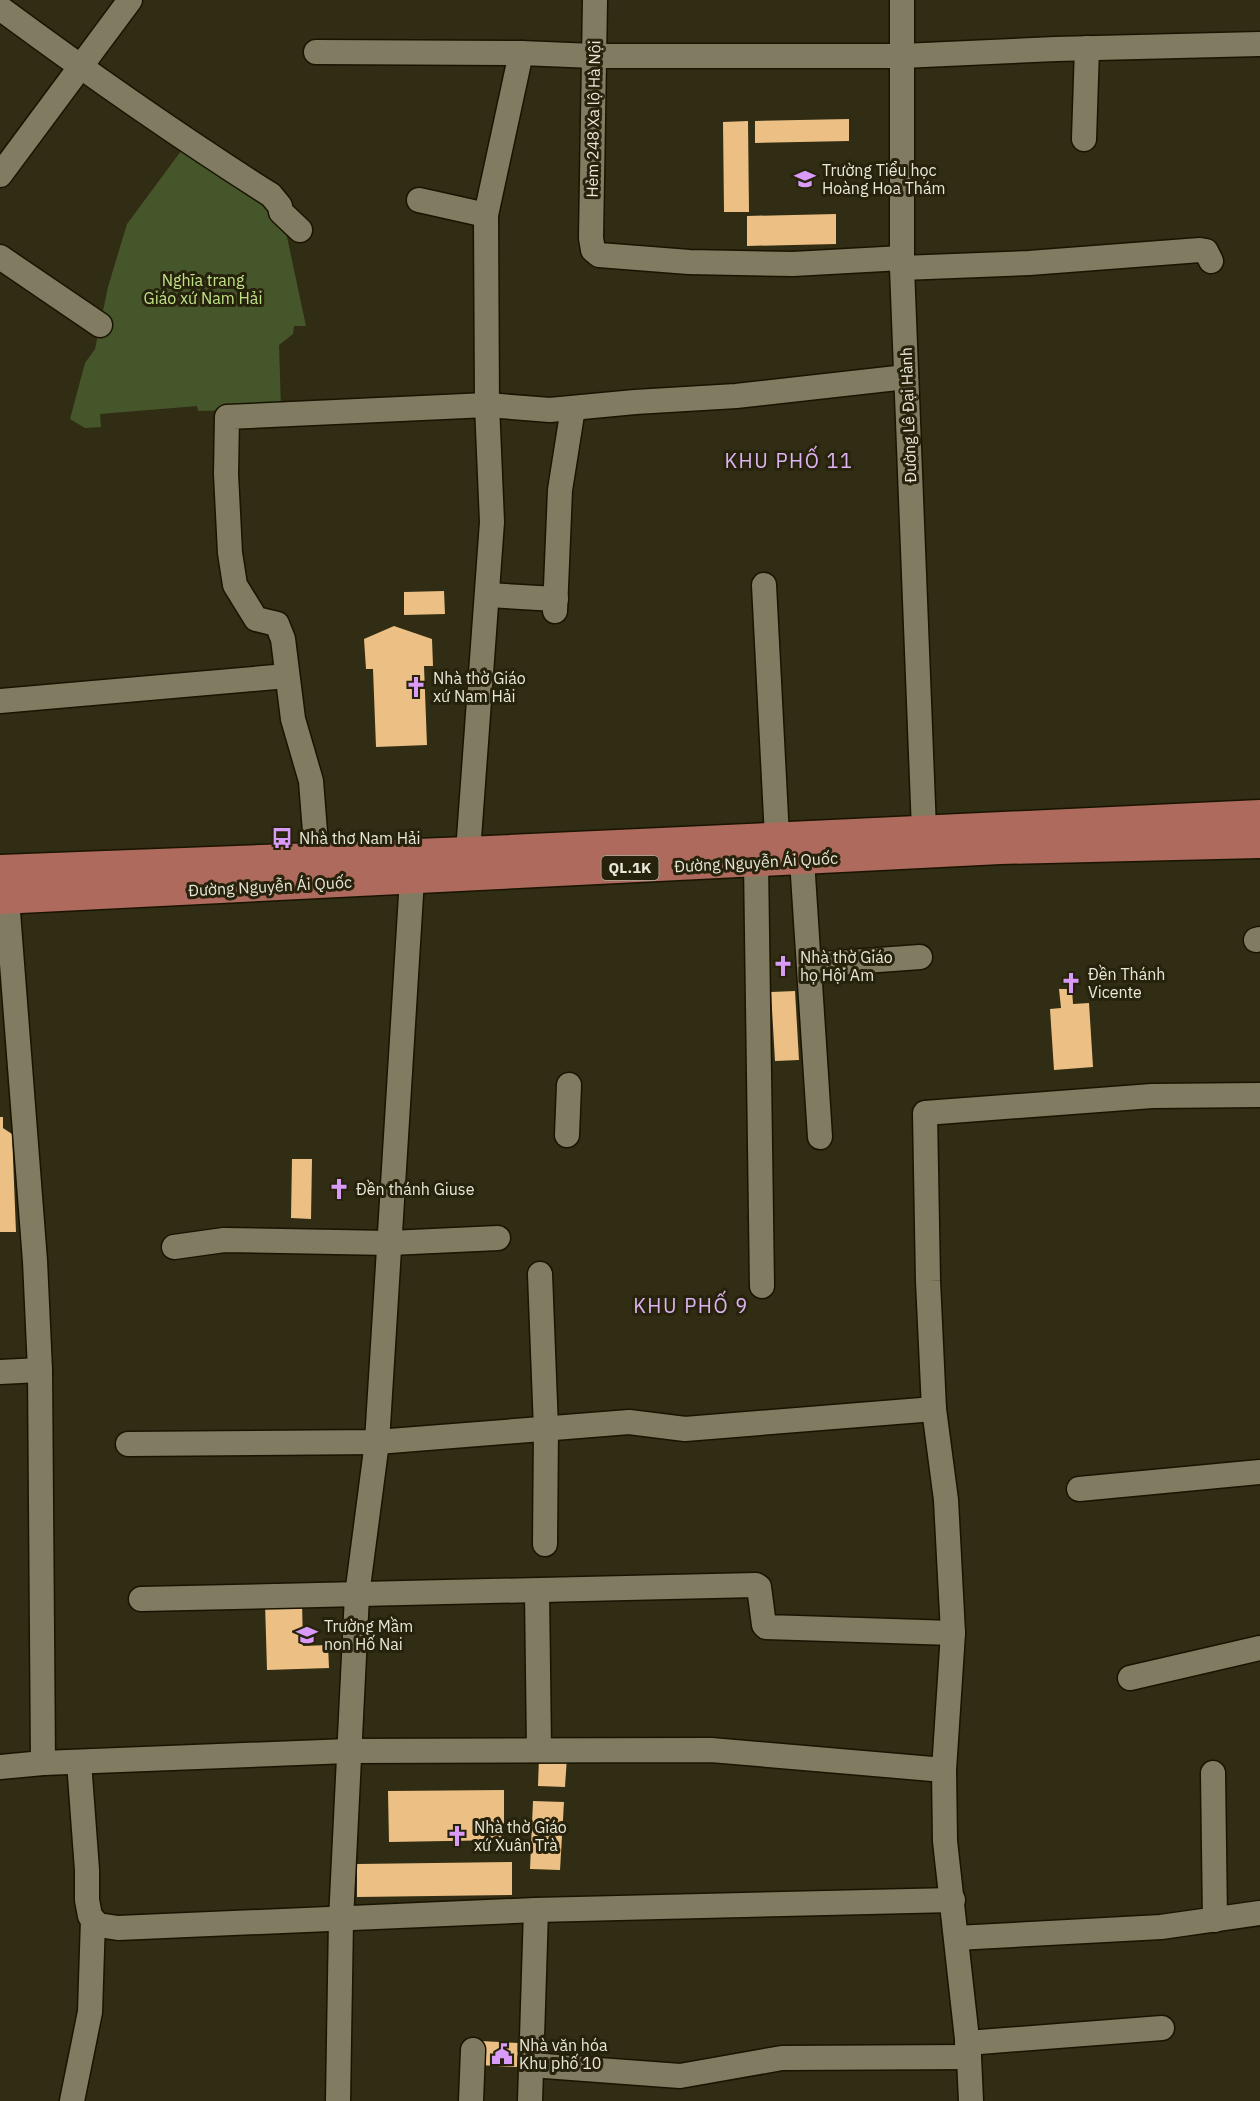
<svg xmlns="http://www.w3.org/2000/svg" width="1260" height="2101" viewBox="0 0 1260 2101" font-family="'IBM Plex Sans',sans-serif">
<style>
.green{fill:#46562b}
.building{fill:#ecc084}
.lines{fill:none;stroke-linecap:round;stroke-linejoin:round}
.minor-casing{stroke:#191400;stroke-width:27}
.major-casing{stroke:#191400;stroke-width:33}
.minor{stroke:#807b61;stroke-width:24}
.major{stroke:#ae6a5c;stroke-width:30}
.labels{text-anchor:middle;stroke-width:6;stroke-linejoin:round;paint-order:stroke}
.shield{fill:#27220b;stroke:#b0ac9b;stroke-width:1.5}
.shield-label{font-size:15px;font-weight:bold;fill:#eae7d9}
.street-label{font-size:16px;fill:#eae7d9;stroke:#27220b}
.poi-label{font-size:16px;fill:#eae7d9;stroke:#27220b;text-anchor:start}
.park-label{font-size:16px;fill:#bfe288;stroke:#27220b}
.quarter-label{font-size:20px;letter-spacing:1.5px;fill:#deb3f4;stroke:#27220b}
</style>
<rect width="100%" height="100%" fill="#312c14"/>
<path class="green" d="M184 147 266 199 284 223 306 326H294L293 334 279 345 281 409 198 411 197 406 100 414 101 427 85 428 70 419 85 363 95 349 108 287 127 224Z"/>
<g class="building">
<path d="M849 119V141L755 143V121Z"/>
<path d="M748 121 749 212H724L723 122Z"/>
<path d="M836 214V244L747 246V216Z"/>
<path d="M444 591 445 614 404 615V592Z"/>
<path d="M394 626 432 639 433 666H424L427 745 376 747 373 669H366L364 639Z"/>
<path d="M1059 989H1072L1073 1004 1089 1003 1093 1067 1054 1070 1050 1009 1061 1008Z"/>
<path d="M795 991 799 1060 775 1061 771 992Z"/>
<path d="M0 1117H3V1128L12 1134 16 1232H0Z"/>
<path d="M292 1159H312L311 1219 291 1218Z"/>
<path d="M302 1602 303 1646 328 1645 329 1668 267 1670 265 1603Z"/>
<path d="M539 1757H567L565 1787 538 1786Z"/>
<path d="M504 1790V1840L389 1842 388 1791Z"/>
<path d="M533 1801 564 1802 560 1870 530 1869Z"/>
<path d="M512 1862V1895L357 1897V1864Z"/>
<path d="M480 2041 518 2043 517 2067 479 2065Z"/>
</g>
<g class="lines">
<defs>
<g id="minor">
<path d="M595 0 591 238 593 250 599 255 689 262 793 264 902 258"/>
<path d="M902 0V268L924 830"/>
<path d="M0 8C88 73 178 136 271 195L280 206 281 212 300 230"/>
<path d="M316 52 521 53 594 56H902L1056 49 1260 44"/>
<path d="M1084 139 1087 48"/>
<path d="M0 175 130 0"/>
<path d="M419 200 486 215"/>
<path d="M0 257 100 325"/>
<path d="M902 268 1029 263 1200 250 1206 251 1211 261"/>
<path d="M764 585 777 837"/>
<path d="M488 595 556 599"/>
<path d="M555 611 560 490 573 408"/>
<path d="M0 701 287 676"/>
<path d="M468 852 492 522 487 405 486 215 521 53"/>
<path d="M317 857 311 781 293 719 283 639 277 624 256 619 235 585 230 553 226 474 227 417 487 405 550 410 635 402 736 396 906 377"/>
<path d="M802 860 820 1137"/>
<path d="M756 862 762 1286"/>
<path d="M7 899 35 1261 40 1370 43 1763"/>
<path d="M1256 940 1260 939"/>
<path d="M809 965 920 957"/>
<path d="M567 1135 569 1085"/>
<path d="M174 1247 224 1240 390 1243 498 1238"/>
<path d="M540 1274 546 1429 545 1544"/>
<path d="M0 1372 40 1370"/>
<path d="M128 1444 377 1442 629 1422 685 1429 934 1409"/>
<path d="M1079 1489 1260 1472"/>
<path d="M537 1591 539 1750"/>
<path d="M141 1599 756 1585 759 1587 764 1625 766 1627 953 1633"/>
<path d="M1130 1678 1260 1648"/>
<path d="M79 1762 87 1870V1900L90 1916 98 1925 118 1928 536 1910 953 1900"/>
<path d="M0 1767 43 1763 348 1751 711 1750 944 1770"/>
<path d="M1213 1773 1215 1920"/>
<path d="M956 1938 1161 1927 1260 1913"/>
<path d="M967 2043 1162 2028"/>
<path d="M531 2065 680 2076 782 2058 969 2057"/>
<path d="M72 2101 90 2012 93 1920"/>
<path d="M338 2101 341 1920 357 1595 377 1442 412 879"/>
<path d="M471 2101 473 2050"/>
<path d="M530 2101 536 1910"/>
<path d="M971 2101 969 2057 945 1841 944 1770 953 1633 946 1500 934 1409 928 1281 925 1113 1152 1096 1260 1095"/>
</g>
<g id="major">
<path d="M0 870 468 852 1260 815"/>
<path d="M0 899 1000 849 1260 843"/>
</g>
</defs>
<use href="#minor" class="minor-casing"/>
<use href="#major" class="major-casing"/>
<use href="#minor" class="minor"/>
<use href="#major" class="major"/>
</g>
<defs>
<symbol id="school-bare" viewBox="-9 -9 18 18"><path d="M0-5L7-2L0 1L-7-2ZM-4 1L0 2.5L4 1V4Q0 6-4 4Z" fill="#d99af8" stroke="#27220b" stroke-width="2.5" paint-order="stroke"/></symbol>
<symbol id="church-bare" viewBox="-9 -9 18 18"><path d="M-1.2-6h2.4v3.5h3.3v2.4h-3.3V6h-2.4V-.1h-3.3v-2.4h3.3Z" fill="#d99af8" stroke="#27220b" stroke-width="2.5" paint-order="stroke"/></symbol>
<symbol id="bus-bare" viewBox="-9 -9 18 18"><path d="M-5-6H5V4H4V6H2V4H-2V6H-4V4H-5ZM-3.5-4V0h7V-4ZM-3.5 1.2v1.5H-2V1.2ZM2 1.2v1.5H3.5V1.2Z" fill="#d99af8" stroke="#27220b" stroke-width="2.5" paint-order="stroke"/></symbol>
<symbol id="civic-bare" viewBox="-9 -9 18 18"><path d="M-.6-6.5H3V-4.5H.6V-3L4-1V1h2V6H-6V1h2V-1L-.6-3ZM-1.2 2.5V6h2.4V2.5Z" fill="#d99af8" stroke="#27220b" stroke-width="2.5" paint-order="stroke"/></symbol>
</defs>
<g fill-rule="evenodd">
<use href="#school-bare" x="790" y="164" width="30" height="30"/>
<use href="#church-bare" x="401" y="672" width="30" height="30"/>
<use href="#bus-bare" x="267" y="823" width="30" height="30"/>
<use href="#church-bare" x="768" y="951" width="30" height="30"/>
<use href="#church-bare" x="1056" y="968" width="30" height="30"/>
<use href="#church-bare" x="324" y="1174" width="30" height="30"/>
<use href="#school-bare" x="292" y="1620" width="30" height="30"/>
<use href="#church-bare" x="442" y="1821" width="30" height="30"/>
<use href="#civic-bare" x="487" y="2039" width="30" height="30"/>
</g>
<g class="labels">
<rect class="shield" x="601.5" y="856" width="57" height="24" rx="4.5"/>
<g class="shield-label">
<text x="630" y="873">QL.1K</text>
</g>
<g class="street-label">
<text transform="translate(593 119) rotate(-89)" y="6">Hẻm 248 Xa lộ Hà Nội</text>
<text transform="translate(908 415) rotate(-92)" y="6">Đường Lê Đại Hành</text>
<text transform="translate(756 862) rotate(-3)" y="6">Đường Nguyễn Ái Quốc</text>
<text transform="translate(270 886) rotate(-3)" y="6">Đường Nguyễn Ái Quốc</text>
</g>
<g class="poi-label">
<text x="822" y="176">Trường Tiểu học<tspan x="822" dy="18">Hoàng Hoa Thám</tspan></text>
<text x="433" y="684">Nhà thờ Giáo<tspan x="433" dy="18">xứ Nam Hải</tspan></text>
<text x="299" y="844">Nhà thơ Nam Hải</text>
<text x="800" y="963">Nhà thờ Giáo<tspan x="800" dy="18">họ Hội Am</tspan></text>
<text x="1088" y="980">Đền Thánh<tspan x="1088" dy="18">Vicente</tspan></text>
<text x="356" y="1195">Đền thánh Giuse</text>
<text x="324" y="1632">Trường Mầm<tspan x="324" dy="18">non Hố Nai</tspan></text>
<text x="474" y="1833">Nhà thờ Giáo<tspan x="474" dy="18">xứ Xuân Trà</tspan></text>
<text x="519" y="2051">Nhà văn hóa<tspan x="519" dy="18">Khu phố 10</tspan></text>
</g>
<g class="park-label">
<text x="203" y="286">Nghĩa trang<tspan x="203" dy="18">Giáo xứ Nam Hải</tspan></text>
</g>
<g class="quarter-label">
<text x="789" y="468">KHU PHỐ 11</text>
<text x="691" y="1313">KHU PHỐ 9</text>
</g>
</g>
</svg>
